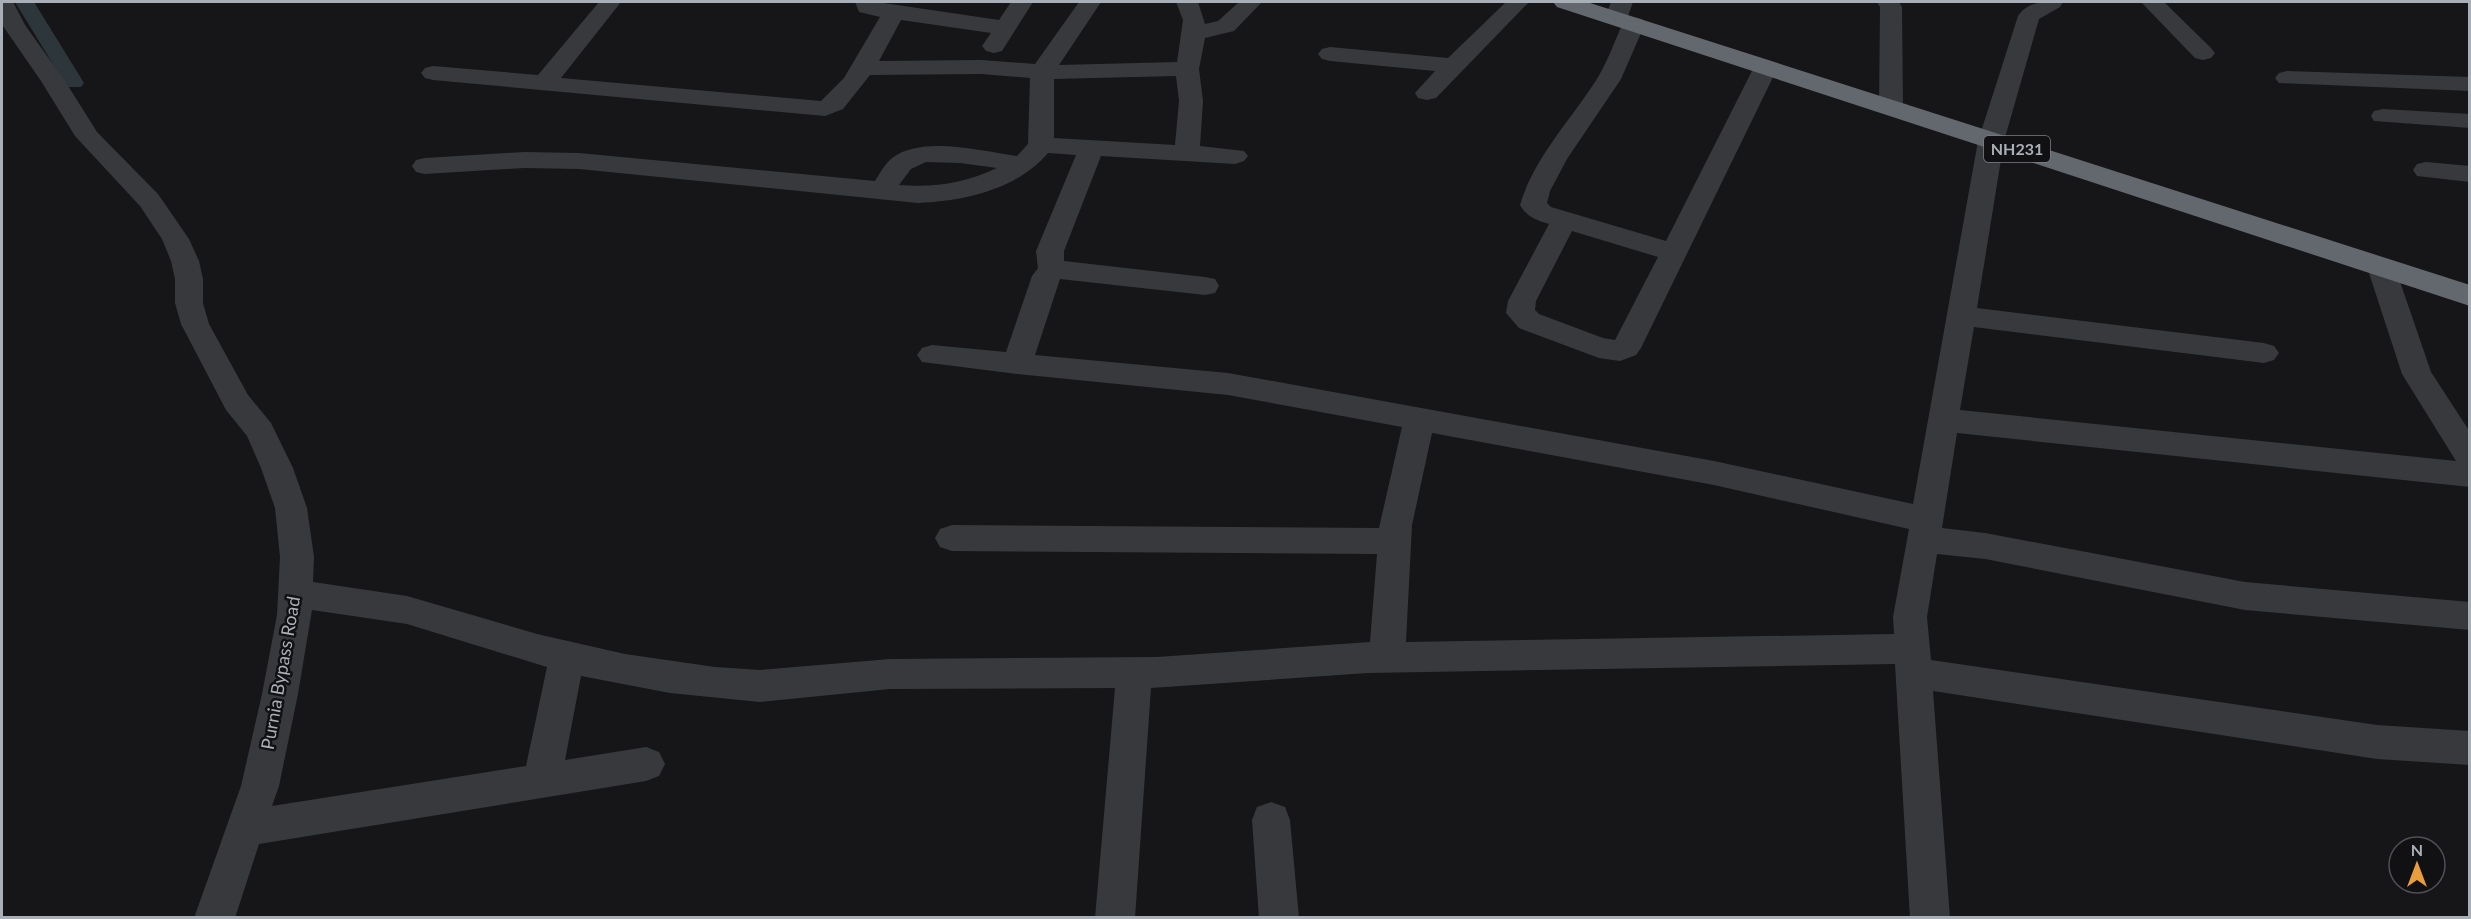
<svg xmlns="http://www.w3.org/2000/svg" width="2471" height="919" viewBox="0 0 2471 919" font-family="Lato,sans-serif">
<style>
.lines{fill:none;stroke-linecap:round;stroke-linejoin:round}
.canal{fill:#2d363b;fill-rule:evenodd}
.minor{fill:#37393d;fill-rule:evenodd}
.highway{fill:#63676e;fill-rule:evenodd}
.labels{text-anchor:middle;stroke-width:5;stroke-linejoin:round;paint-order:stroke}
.shield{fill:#111113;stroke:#7b8086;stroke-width:1.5}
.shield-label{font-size:16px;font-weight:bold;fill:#a9afb7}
.street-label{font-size:18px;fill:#a9afb7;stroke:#111113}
</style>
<rect width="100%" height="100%" fill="#161618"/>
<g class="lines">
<path class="canal" d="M15 2H34L84 83 81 87H67Z"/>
<g class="minor">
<path d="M2 2H13L25 25 65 81 97 132 158 194 189 239 199 261 203 279V303L209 324 248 395 271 423 293 468 307 508 314 557 313 582 407 596 537 634 625 654 715 667 760 670 890 659 1157 657 1370 642 1377 554 952 551 940 547 935 538 940 529 952 525 1379 528 1402 427 1228 395 1017 374 922 362 917 355 922 348 932 345 1006 352 1032 276 1038 268 1036 251 1076 155 1048 153C1016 190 965 201 918 203L579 169 524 168 425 174 416 172 412 166 416 160 425 158 524 152 579 153 875 181C880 173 885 164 892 158 922 135 982 151 1017 156L1028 144 1030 78 981 74 870 75 843 109 825 116 433 80 425 78 421 73 425 68 433 66 538 75 599 2H621L561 78 821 101 844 78 880 17 859 12 855 2H877L999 20 1011 2H1033L1002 51 994 53 986 51 982 46 991 33 901 20 879 61 981 60 1035 64 1079 2H1101L1059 65 1177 62 1183 20 1176 2H1198L1205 24 1218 21 1239 2H1262L1234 31 1205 38 1199 69 1203 101 1200 146 1244 151 1248 156 1244 161 1235 164 1101 156 1064 251V261L1205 277 1215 279 1219 286 1215 293 1205 295 1060 279 1035 355 1228 373 1714 461 1913 504 1978 141 2018 16C2029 0 2046 2 2063 2L2060 7 2039 19 2004 141 1977 308 2264 343 2274 346 2279 353 2274 360 2264 363 1974 327 1960 410 2456 461 2402 374 2367 267 2371 261 2381 258 2391 261 2395 267 2431 372 2470 432V487L1957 433 1942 528 1985 533 2245 582 2470 602V630L2245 610 1985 559 1937 554 1927 617 1931 660 2377 725 2470 731V765L2377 759 1933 691 1950 918H1910L1895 664 1368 673 1151 688 1135 918H1095L1115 688 890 689 760 702 670 693 581 676 565 760 646 747 659 752 665 764 659 776 646 781 259 844 235 918H194L241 786 262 694 277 615 280 557 275 508 261 468 247 436 226 410 181 324 175 303V279L171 261 162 239 140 206 75 136 41 81 3 26ZM1176 76 1179 101 1175 145 1054 138V79ZM926 162 960 163 997 168C965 183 934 188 899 185L911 169ZM1432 433 1714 485 1909 529 1893 617 1894 634 1406 642 1412 525ZM312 610 407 624 547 667 526 766 272 806 279 786 298 694Z"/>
<path d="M1506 2H1529L1436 98 1427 100 1418 98 1415 93 1435 71 1330 61 1322 59 1318 54 1322 49 1330 47 1448 58Z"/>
<path d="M1611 2H1633L1627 19 1634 17 1642 19 1645 24 1621 79 1567 159 1550 191 1547 203 1551 207 1666 241 1754 67 1758 62 1766 60 1774 62 1778 67 1641 348 1636 355 1620 361 1599 358 1519 328 1506 313 1508 301 1549 224C1536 220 1527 217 1520 205 1534 158 1569 122 1595 82 1607 64 1614 42 1623 23L1616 25 1608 23 1605 18ZM1572 231 1658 257 1615 340 1603 338 1539 314 1535 310 1536 301Z"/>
<path d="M1877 2H1899L1902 7 1903 108 1900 113 1891 115 1882 113 1879 108 1880 7Z"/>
<path d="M2141 2H2164L2211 48 2215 53 2211 58 2203 60 2195 58Z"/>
<path d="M2287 71 2470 77V91L2279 83 2275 78 2279 73Z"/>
<path d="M2383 109 2470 114V128L2374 121 2371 116 2374 111Z"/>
<path d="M2426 162 2470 166V182L2417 176 2413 170 2417 164Z"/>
<path d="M1271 802 1285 807 1290 820 1299 918H1259L1252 820 1257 807Z"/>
</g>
<path class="highway" d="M1553 2H1587L2470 285V306L1557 7Z"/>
</g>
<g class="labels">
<rect class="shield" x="1984" y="136" width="66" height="26" rx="4.5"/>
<g class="shield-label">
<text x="2017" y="155">NH231</text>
</g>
<g class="street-label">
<text transform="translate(281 673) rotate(-80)" y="6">Purnia Bypass Road</text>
</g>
</g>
<rect width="2471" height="919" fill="none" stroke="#a9afb7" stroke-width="6"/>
<g transform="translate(2417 865)"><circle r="28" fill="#111113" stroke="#4e5055" stroke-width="1.5"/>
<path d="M0-4.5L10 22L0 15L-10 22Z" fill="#ea9d3c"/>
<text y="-9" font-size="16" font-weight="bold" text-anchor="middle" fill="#a9afb7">N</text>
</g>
</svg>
